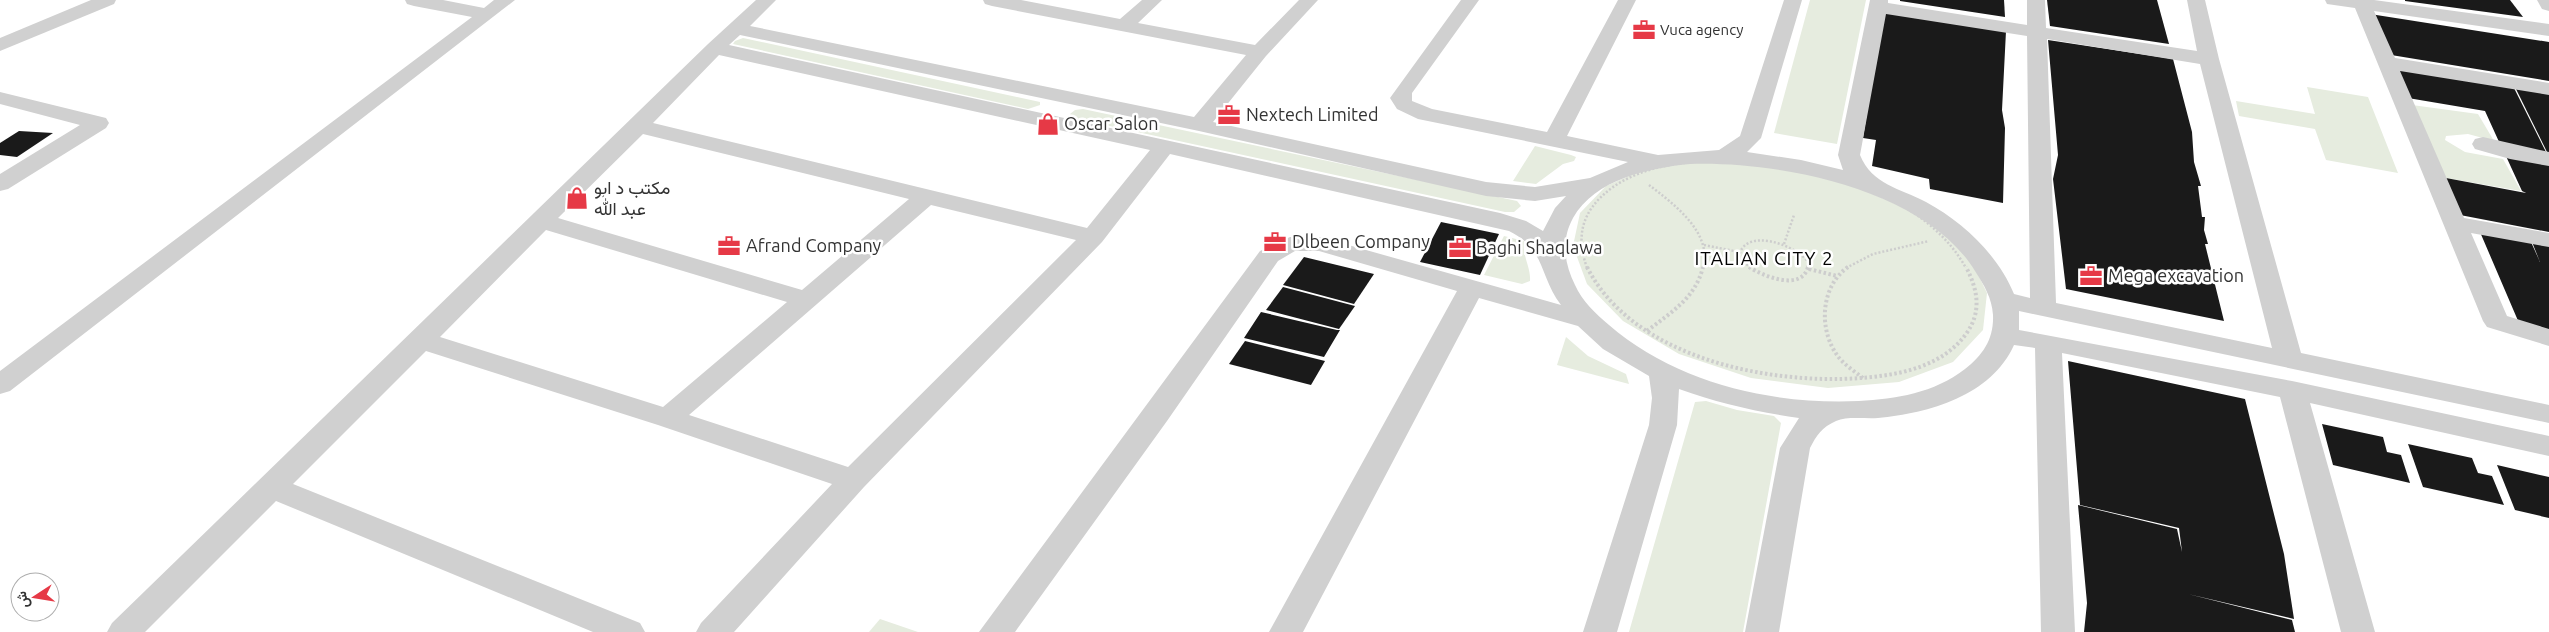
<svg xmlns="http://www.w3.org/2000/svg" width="2549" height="632" viewBox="0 0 2549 632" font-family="Ubuntu,Vazirmatn,sans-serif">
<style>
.green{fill:#e6ecdf}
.building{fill:#1a1a1a}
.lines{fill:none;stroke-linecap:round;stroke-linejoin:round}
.path-far1{stroke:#cdcdcd;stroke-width:2.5;stroke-dasharray:2 2;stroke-linecap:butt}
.path{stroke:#cdcdcd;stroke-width:4;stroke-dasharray:2.5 2.5;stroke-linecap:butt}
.minor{fill:#d0d0d0;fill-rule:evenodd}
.labels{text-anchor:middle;stroke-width:5;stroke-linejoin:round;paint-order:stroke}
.far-poi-label{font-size:15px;fill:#333;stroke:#fff;text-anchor:start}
.poi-label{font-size:18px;fill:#333;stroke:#fff;text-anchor:start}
.neighbourhood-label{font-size:19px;letter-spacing:1px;fill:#000;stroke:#fff}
</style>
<rect width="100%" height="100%" fill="#fff"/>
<g class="green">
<path d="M1810 0H1866L1837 144 1774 133Z"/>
<path d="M743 38 1040 102V105L1028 109 733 44 735 41Z"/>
<path d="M2307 87 2368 97 2398 173 2326 160 2315 129 2239 116 2236 101 2315 114Z"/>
<path d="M2412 105 2478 114 2494 141 2468 134 2446 136 2445 140 2465 152 2503 159 2521 191 2446 178Z"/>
<path d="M1083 109 1517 201 1521 206 1514 212H1505L1073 118 1070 114 1075 110Z"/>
<path d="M1535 146 1571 155 1576 157 1574 161 1563 164 1536 184 1513 181Z"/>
<path d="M1699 159 1818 170 1930 219 1968 254 1987 293 1983 330 1953 362 1899 382 1828 388 1751 378 1679 354 1623 321 1587 284 1573 246 1580 213 1606 186 1647 168Z"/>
<path d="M1504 236 1524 241C1522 256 1531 267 1530 281L1522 284 1484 275Z"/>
<path d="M1566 337 1588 356 1626 374 1629 384 1557 365Z"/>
<path d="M1706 401 1737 410 1774 416 1781 423 1743 632H1629L1695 402Z"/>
<path d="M880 619 918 632H869Z"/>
</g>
<g class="building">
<path d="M1900 0H2004L2005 17 1900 1Z"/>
<path d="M2047 0H2157L2169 44 2050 26Z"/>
<path d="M2405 0H2510L2523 17 2405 1Z"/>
<path d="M1883 12 2006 31 2002 110 2005 128 2003 203 1930 189 1929 179 1872 166 1876 140 1863 138Z"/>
<path d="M2370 14 2549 42V81L2385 54Z"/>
<path d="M2048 40 2173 59 2192 132 2194 162 2201 186H2198L2202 217H2205L2204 230 2208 244H2205L2224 321 2066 289 2053 179 2058 155Z"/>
<path d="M2391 67 2514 88 2546 152 2500 144 2485 111 2402 97Z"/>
<path d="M2515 87 2549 93V152H2547Z"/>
<path d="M19 131 53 133 17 157 0 155V143Z"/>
<path d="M2505 154 2549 162V232L2460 215 2446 178 2526 193 2522 191Z"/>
<path d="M1441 222 1499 234 1480 275 1420 262Z"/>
<path d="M2480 232 2531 242 2540 262 2532 242 2549 245V330L2519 323Z"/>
<path d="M1304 257 1374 274 1354 304 1283 285Z"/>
<path d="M1283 287 1355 306 1339 329 1266 310Z"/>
<path d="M1261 312 1337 330H1340L1324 357 1244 338Z"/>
<path d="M1245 341 1325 361 1311 385 1229 364Z"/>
<path d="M2068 361 2245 399 2284 554 2294 619 2188 594 2292 620 2295 632H2084L2087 603 2078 505 2177 529 2182 552 2179 528 2080 505Z"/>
<path d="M2322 424 2383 437 2387 452 2401 455 2410 483 2333 465Z"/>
<path d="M2408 444 2472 458 2478 473 2492 476 2504 505 2423 487Z"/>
<path d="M2497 465 2549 477V518L2515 510Z"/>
</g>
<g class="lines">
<g class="path-far1">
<path d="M1649 185C1674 204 1713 233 1703 268"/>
<path d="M1784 244 1794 215"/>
<path d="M1704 245 1739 252"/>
<path d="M1587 268C1578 242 1579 220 1599 199 1658 138 1801 162 1871 191 1910 206 1946 232 1966 268"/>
<path d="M1751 268 1739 258C1742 226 1796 244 1809 263L1807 268"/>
<path d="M1846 268 1873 254 1929 241"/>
</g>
<g class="path">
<path d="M1587 267C1633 358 1768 385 1861 378 1899 375 1942 367 1966 334 1982 312 1978 290 1966 267"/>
<path d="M1749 267C1763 276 1801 292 1808 267"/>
<path d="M1848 267C1821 286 1818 328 1837 355 1843 364 1854 371 1863 378"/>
<path d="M1809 269 1837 276"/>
<path d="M1647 331C1671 312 1695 299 1703 267"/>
</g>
<g class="minor">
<path d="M91 0H116L114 4 0 51V38Z"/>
<path d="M405 0H443L484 8 494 0H515L10 391 0 394V371L472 17 414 6 407 4Z"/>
<path d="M756 0H776L750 26 1194 117 1246 55 992 6 985 4 983 0H1021L1120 19 1142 0H1162L1138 23 1255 45 1299 0H1318L1266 56 1213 122 1486 182 1535 187 1590 178 1628 162 1418 119 1397 109 1390 98 1461 0H1479L1412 93V101L1432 109 1547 132 1618 0H1636L1567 136 1658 155 1719 150 1740 136 1784 0H1802L1761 138 1747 152 1801 160 1843 170 1838 155 1870 0H1888V3L2027 25V0H2045L2046 28 2197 51 2187 0H2205L2219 59 2301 353 2549 405V423L2019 311V330L2292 381 2549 436V456L2310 403 2375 632H2341L2280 397 2062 353 2075 632H2041L2035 348 2014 345C1991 396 1929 413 1878 418 1865 419 1847 416 1836 421 1822 427 1816 436 1810 448L1779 632H1745L1780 448 1799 418C1757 412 1718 403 1679 389L1677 425 1617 632H1583L1649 425 1652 398 1649 376 1603 349 1578 326 1479 298 1303 632H1269L1457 291 1319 251H1295L1278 261 1167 421 1015 632H979L1260 251 1290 237H1320L1561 305C1539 276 1546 249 1509 231L1170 154 1102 242 864 487 734 632H696L701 623 832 484 658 425 426 351 293 484 640 623 645 632H593L276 501 145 632H107L112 623 708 44ZM1886 14 2027 36 2030 298 2014 294C1998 255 1963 222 1926 202 1900 188 1872 185 1860 155ZM740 35 1199 131 1486 196 1535 201 1566 196 1555 208 1543 231 1526 221 1500 213 729 45ZM2047 39 2200 64 2272 348 2056 303ZM719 55 1150 150 1087 228 653 123ZM643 134 909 199 802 290 558 218ZM1690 164C1779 161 1925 189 1975 271 1984 285 1992 298 1993 315 1994 339 1983 355 1965 369 1934 393 1896 399 1859 401 1772 405 1676 383 1609 325 1595 313 1582 301 1575 285 1564 263 1561 240 1573 218 1595 179 1649 168 1690 164ZM931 205 1076 240 848 467 689 415ZM546 230 787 302 663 407 440 337Z"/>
<path d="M2325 0H2374L2549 24V36L2374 11 2395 58 2549 83V95L2400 71 2464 218 2549 233V247L2471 233 2507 316 2549 329V346L2487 327 2483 321 2355 8 2327 4Z"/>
<path d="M2537 0H2549V11L2542 9Z"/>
<path d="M0 92 106 118 109 123 106 128 8 189 0 191V174L80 125 0 104Z"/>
<path d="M2483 137 2549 152V166L2510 159 2475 149 2472 144 2475 139Z"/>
</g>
</g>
<defs>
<symbol id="office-bare" viewBox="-9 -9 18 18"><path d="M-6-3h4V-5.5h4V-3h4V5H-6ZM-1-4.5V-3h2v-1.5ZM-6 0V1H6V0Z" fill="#e63946" stroke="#fff" stroke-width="2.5" paint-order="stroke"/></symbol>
<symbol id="shop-bare" viewBox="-9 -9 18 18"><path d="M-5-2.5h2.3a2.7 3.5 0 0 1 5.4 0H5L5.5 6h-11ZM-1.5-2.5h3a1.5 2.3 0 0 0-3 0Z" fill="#e63946" stroke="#fff" stroke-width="2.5" paint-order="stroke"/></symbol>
</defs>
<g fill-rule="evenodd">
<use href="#office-bare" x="1628" y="14" width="32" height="32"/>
<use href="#office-bare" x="1213" y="99" width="32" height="32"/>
<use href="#shop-bare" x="1032" y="108" width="32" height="32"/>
<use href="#shop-bare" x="561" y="182" width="32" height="32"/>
<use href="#office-bare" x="1259" y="226" width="32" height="32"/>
<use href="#office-bare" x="713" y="230" width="32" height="32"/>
<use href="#office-bare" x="1444" y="232" width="32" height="32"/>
<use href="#office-bare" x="2075" y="260" width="32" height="32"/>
</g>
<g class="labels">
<g class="far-poi-label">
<text x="1660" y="35">Vuca agency</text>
</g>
<g class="poi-label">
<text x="1246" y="121">Nextech Limited</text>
<text x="1064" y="130">Oscar Salon</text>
<text x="594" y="194">مكتب د ابو<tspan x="594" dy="21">عبد الله</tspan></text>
<text x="1292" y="248">Dlbeen Company</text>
<text x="746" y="252">Afrand Company</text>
<text x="1476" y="254">Baghi Shaqlawa</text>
<text x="2108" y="282">Mega excavation</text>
</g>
<g class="neighbourhood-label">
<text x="1764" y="265">ITALIAN CITY 2</text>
</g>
</g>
<g transform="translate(35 597) rotate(258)"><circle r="24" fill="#ffffff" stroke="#adadad"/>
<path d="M0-4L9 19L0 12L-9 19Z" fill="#e63946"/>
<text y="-8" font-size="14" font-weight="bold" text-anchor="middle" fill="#333333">ش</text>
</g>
</svg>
